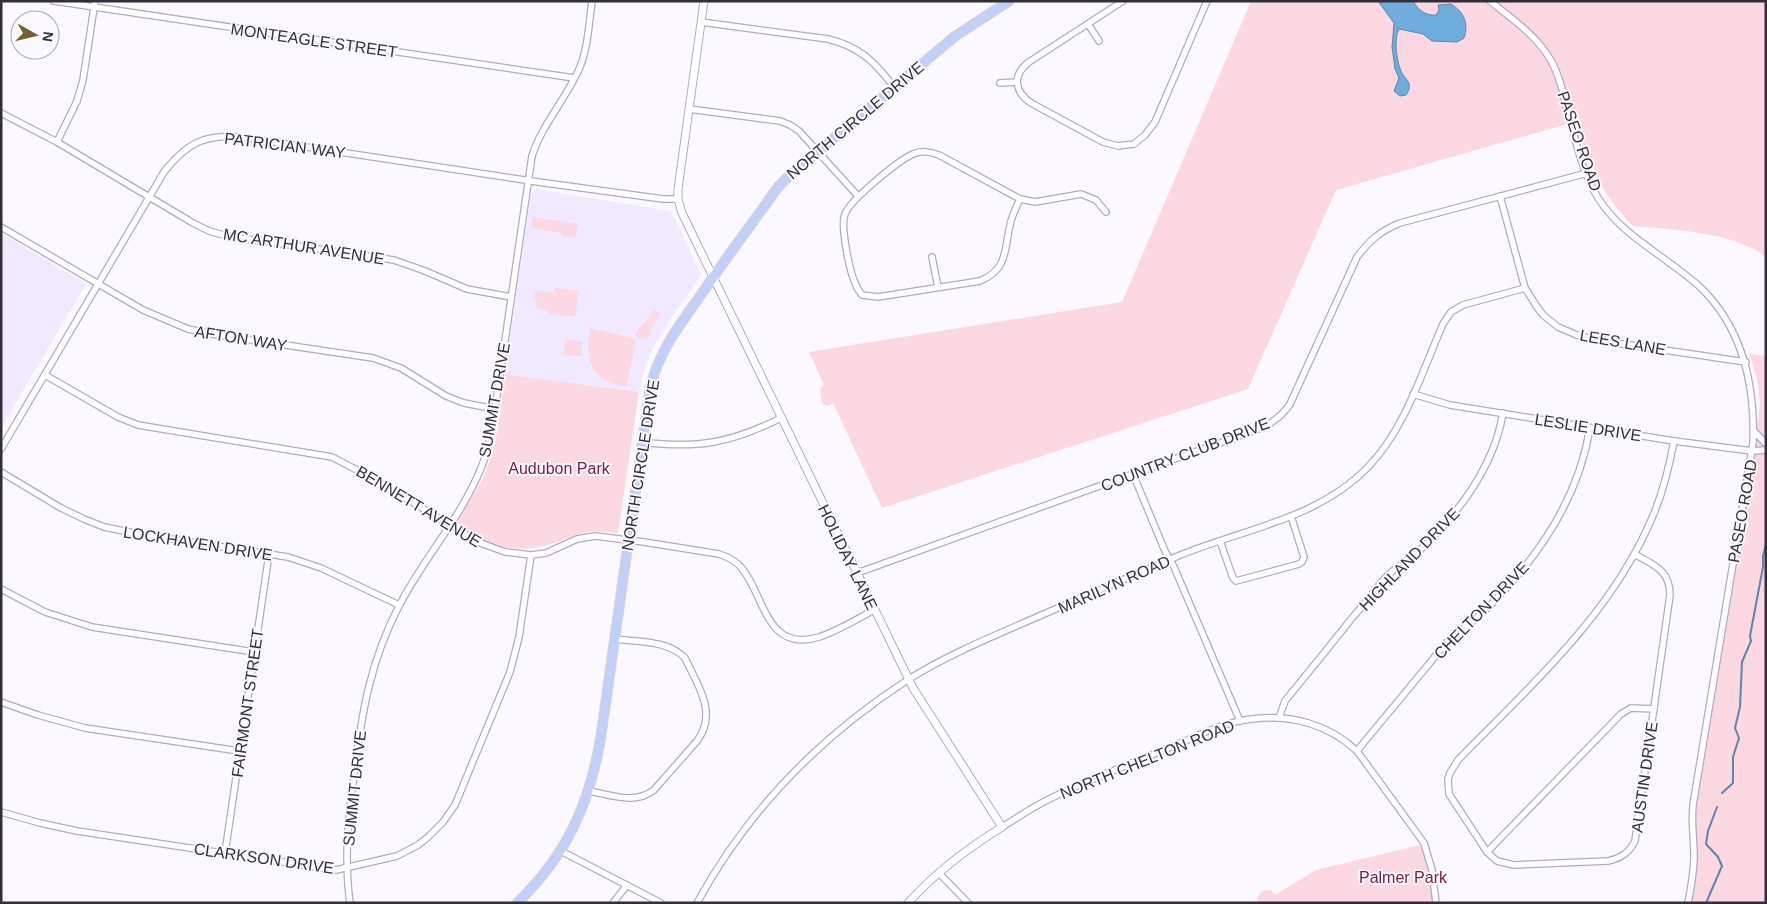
<svg xmlns="http://www.w3.org/2000/svg" width="1767" height="904" viewBox="0 0 1767 904" font-family="Helvetica,sans-serif">
<style>
.built{fill:#f0e9ff}
.green{fill:#fbd8e2}
.water{fill:#6eaddc;stroke:#5c87ab}
.lines{fill:none;stroke-linecap:round;stroke-linejoin:round}
.stream{stroke:#5c87ab;stroke-width:2}
.minor-casing{stroke:#b3aac6;stroke-width:8}
.tertiary-casing{stroke:#b3aac6;stroke-width:9}
.primary-casing{stroke:#d6d5d8;stroke-width:11}
.minor{stroke:#fff;stroke-width:5.5}
.tertiary{stroke:#fff;stroke-width:7}
.primary{stroke:#c2cff8;stroke-width:9}
.labels{text-anchor:middle;stroke-width:4;stroke-linejoin:round;paint-order:stroke}
.street-label{font-size:16px;fill:#332f3a;stroke:#fbf9ff}
.park-label{font-size:16px;fill:#782144;stroke:#fbf9ff}
</style>
<rect width="100%" height="100%" fill="#fbf9ff"/>
<g class="built">
<path d="M536 189 671 211 701 275 667 324 654 346 645 368 639 392 505 374 531 194Z"/>
<path d="M1 233 86 284 1 428Z"/>
</g>
<g class="green">
<path d="M1251 1H1766V257C1731 231 1674 230 1633 226 1601 193 1589 166 1576 123L1564 125 1336 190 1248 389 882 508 833 403 827 406 822 403 820 389 824 385 809 352 1122 302Z"/>
<path d="M533 217 578 224 575 238 562 236V233L531 228Z"/>
<path d="M555 288 579 291 575 317 551 314 548 311 536 309 537 301H534L536 290 554 293Z"/>
<path d="M654 310 660 314 651 328C652 333 650 337 645 339L636 336V333L643 323H645Z"/>
<path d="M590 328 634 338 636 343 626 386C590 381 585 361 590 328Z"/>
<path d="M565 340 582 341V356L564 355Z"/>
<path d="M1750 354 1766 356V903H1692L1697 866 1695 813 1760 405 1758 385Z"/>
<path d="M505 374 639 392 618 533C608 533 598 530 587 532 571 535 556 544 539 547 511 553 478 544 457 523L458 520C467 504 478 490 485 473 498 441 501 408 505 374Z"/>
<path d="M1420 845C1431 860 1431 885 1434 903H1258L1257 898 1262 891 1271 890 1275 895 1316 870Z"/>
</g>
<path class="water" d="M1378 1H1413C1418 10 1426 16 1436 15L1439 10 1438 5 1451 4C1464 12 1469 23 1464 38L1457 42 1432 41 1423 34 1399 29C1393 39 1397 66 1403 75 1405 78 1408 80 1409 84 1410 89 1408 92 1406 95L1400 96 1394 91 1399 78 1395 69 1392 47 1394 23Z"/>
<g class="lines">
<g class="stream">
<path d="M1722 793 1733 783V757L1739 738 1735 728 1740 707 1742 662 1751 641 1750 636 1763 567V556L1766 544"/>
<path d="M1706 903 1722 866 1718 857 1706 844 1708 831 1717 807"/>
</g>
<defs>
<g id="minor">
<path d="M54 1 574 78"/>
<path d="M1123 1 1029 62C1012 75 1014 91 1031 103L1103 142 1118 146 1134 144 1145 135 1155 122 1207 1"/>
<path d="M1490 1C1511 18 1536 35 1550 59 1559 74 1563 92 1567 109 1575 138 1582 172 1598 198 1616 226 1641 242 1667 261 1680 271 1694 280 1705 292 1744 333 1755 388 1753 443L1693 805C1691 822 1694 839 1694 856 1694 872 1691 887 1688 903"/>
<path d="M701 22 828 39C860 47 874 61 894 87"/>
<path d="M1088 24 1099 41"/>
<path d="M1000 83 1017 82"/>
<path d="M689 109 780 121 790 125 799 131 858 196"/>
<path d="M1 113 57 142 193 223 209 231 227 236 394 260 425 271 467 289 511 297"/>
<path d="M57 142 77 101 83 80 95 1"/>
<path d="M1500 196 1525 288 1537 307 1543 315 1558 327 1577 335 1596 340 1746 362"/>
<path d="M1020 199C1016 207 1012 216 1010 225 1004 251 1008 269 980 281L878 297 862 295C860 292 857 289 856 285 850 274 840 226 845 214 850 200 899 160 913 154 922 150 930 152 939 155L1020 199 1035 202 1081 194 1096 200 1106 212"/>
<path d="M1 227 143 310 188 329 218 335 373 358 401 368 446 396 464 403 495 409"/>
<path d="M932 257 938 287"/>
<path d="M45 375 118 417 138 425 332 457 374 479 478 542 505 552 531 555 539 554 546 553 577 539 595 536 644 542 719 554C726 556 733 560 739 565 765 592 764 654 819 637 838 631 857 619 874 610"/>
<path d="M1413 394 1450 405 1674 441 1752 451 1766 450"/>
<path d="M1754 431 1766 444"/>
<path d="M642 442C698 449 731 443 781 418"/>
<path d="M1 449 164 172C187 143 204 134 241 137L538 182 663 199H678"/>
<path d="M1 472 61 508 84 519 104 527 139 534 288 557 321 568 399 605"/>
<path d="M1133 474 1165 551 1174 567 1240 721"/>
<path d="M1220 541 1233 578 1236 581 1299 564 1302 562 1304 557 1291 516"/>
<path d="M1634 554C1654 565 1670 570 1670 595L1635 841C1629 853 1621 858 1608 861L1514 865 1497 861 1487 852 1449 794 1448 779 1450 773 1458 760C1530 686 1611 615 1652 518 1663 493 1669 468 1674 441"/>
<path d="M857 573 1264 427C1275 421 1283 415 1290 404L1357 257C1369 241 1380 231 1400 223L1587 173"/>
<path d="M1 589 45 612 92 627 254 652"/>
<path d="M1 702 38 715 85 728 239 751"/>
<path d="M1279 718 1285 701C1307 674 1330 646 1352 618 1364 605 1374 590 1386 577 1396 567 1409 560 1419 551 1458 514 1494 467 1503 413"/>
<path d="M1357 751C1377 726 1398 702 1418 677 1428 666 1437 653 1447 642 1457 632 1470 625 1480 615 1533 565 1578 502 1590 428"/>
<path d="M589 791C611 795 635 805 654 790L697 741C718 713 698 686 685 658 668 640 638 642 614 639"/>
<path d="M1 812 40 823 77 831 336 870 397 856 418 845 427 838 443 822 455 805 510 672 519 637 531 555"/>
<path d="M1002 827C1014 820 1025 812 1038 805 1078 783 1124 767 1166 749 1194 738 1222 722 1252 719 1291 714 1328 724 1357 751L1424 843 1432 870 1436 903"/>
<path d="M561 851 661 903"/>
<path d="M1487 852 1621 714 1631 708 1654 709"/>
<path d="M225 853 269 554"/>
<path d="M939 873 968 903"/>
<path d="M350 903C344 859 348 818 354 775 362 712 370 661 400 604 424 558 462 516 481 468 489 449 492 429 495 409L532 156C542 124 567 98 580 67 588 47 589 23 592 1"/>
<path d="M613 903 627 885"/>
<path d="M697 903C747 811 821 736 909 679 949 654 994 636 1037 617 1084 597 1131 576 1178 556 1242 529 1317 520 1368 467 1405 429 1422 372 1443 324L1451 312 1463 305 1525 288"/>
</g>
<path id="tertiary" d="M704 1 678 189V199L682 213 913 688 1002 827C968 848 935 873 908 903"/>
<path id="primary" d="M517 903C567 855 590 803 601 736L650 388C661 346 681 324 705 289 729 254 754 221 778 187L790 175 954 37 1009 1"/>
</defs>
<use href="#minor" class="minor-casing"/>
<use href="#tertiary" class="tertiary-casing"/>
<use href="#primary" class="primary-casing"/>
<use href="#minor" class="minor"/>
<use href="#tertiary" class="tertiary"/>
<use href="#primary" class="primary"/>
</g>
<g class="labels">
<g class="street-label">
<text transform="translate(314 40) rotate(8)" y="6">MONTEAGLE STREET</text>
<text transform="translate(855 120) rotate(-40)" y="6">NORTH CIRCLE DRIVE</text>
<text transform="translate(1580 141) rotate(71)" y="6">PASEO ROAD</text>
<text transform="translate(285 145) rotate(7)" y="6">PATRICIAN WAY</text>
<text transform="translate(304 246) rotate(9)" y="6">MC ARTHUR AVENUE</text>
<text transform="translate(241 338) rotate(9)" y="6">AFTON WAY</text>
<text transform="translate(1623 342) rotate(10)" y="6">LEES LANE</text>
<text transform="translate(494 400) rotate(-80)" y="6">SUMMIT DRIVE</text>
<text transform="translate(1588 427) rotate(9)" y="6">LESLIE DRIVE</text>
<text transform="translate(1185 454) rotate(-21)" y="6">COUNTRY CLUB DRIVE</text>
<text transform="translate(640 465) rotate(-81)" y="6">NORTH CIRCLE DRIVE</text>
<text transform="translate(419 506) rotate(31)" y="6">BENNETT AVENUE</text>
<text transform="translate(1742 511) rotate(-80)" y="6">PASEO ROAD</text>
<text transform="translate(198 543) rotate(9)" y="6">LOCKHAVEN DRIVE</text>
<text transform="translate(848 557) rotate(64)" y="6">HOLIDAY LANE</text>
<text transform="translate(1409 559) rotate(-46)" y="6">HIGHLAND DRIVE</text>
<text transform="translate(1114 584) rotate(-24)" y="6">MARILYN ROAD</text>
<text transform="translate(1481 610) rotate(-46)" y="6">CHELTON DRIVE</text>
<text transform="translate(247 703) rotate(-82)" y="6">FAIRMONT STREET</text>
<text transform="translate(1147 759) rotate(-22)" y="6">NORTH CHELTON ROAD</text>
<text transform="translate(1644 777) rotate(-82)" y="6">AUSTIN DRIVE</text>
<text transform="translate(354 788) rotate(-84)" y="6">SUMMIT DRIVE</text>
<text transform="translate(264 858) rotate(8)" y="6">CLARKSON DRIVE</text>
</g>
<g class="park-label">
<text x="559" y="474">Audubon Park</text>
<text x="1403" y="883">Palmer Park</text>
</g>
</g>
<rect width="1767" height="904" fill="none" stroke="#332f3a" stroke-width="5"/>
<g transform="translate(35 35) rotate(98)"><circle r="24" fill="#fbf9ff" stroke="#aba8b0"/>
<path d="M0-4L9 19L0 12L-9 19Z" fill="#746130"/>
<text y="-8" font-size="14" font-weight="bold" text-anchor="middle" fill="#332f3a">N</text>
</g>
</svg>
